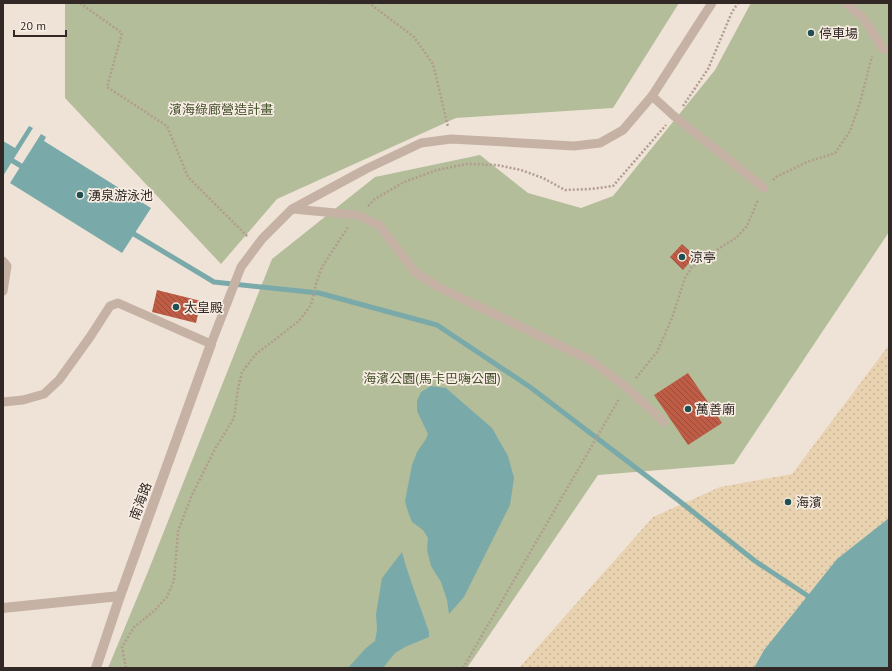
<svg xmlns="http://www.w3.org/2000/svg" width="892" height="671" viewBox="0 0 892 671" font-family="'PT Sans','Noto Sans TC',sans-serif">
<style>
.sand{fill:url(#sand-dots)}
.park{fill:#b3bd99}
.water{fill:#79aaa9}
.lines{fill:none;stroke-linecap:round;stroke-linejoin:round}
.stream{stroke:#79aaa9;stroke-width:5}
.building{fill:url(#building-back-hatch)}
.path{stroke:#b29c8f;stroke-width:2.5;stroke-dasharray:2 2;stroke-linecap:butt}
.lane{stroke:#c6b2a5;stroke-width:9}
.street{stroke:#c6b2a5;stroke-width:10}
.poi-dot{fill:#1e5051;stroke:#f7ede3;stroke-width:1.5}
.labels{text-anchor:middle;stroke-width:3.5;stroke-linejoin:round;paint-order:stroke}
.poi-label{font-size:13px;fill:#322926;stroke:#f7ede3;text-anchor:start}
.park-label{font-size:13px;fill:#444f2b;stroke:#f7ede3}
.street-label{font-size:13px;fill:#322926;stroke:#f7ede3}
</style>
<defs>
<pattern id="sand-dots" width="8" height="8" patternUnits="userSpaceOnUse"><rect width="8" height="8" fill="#e9d2af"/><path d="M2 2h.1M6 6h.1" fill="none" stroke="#c8b496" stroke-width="1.8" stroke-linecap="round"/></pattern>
<pattern id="building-back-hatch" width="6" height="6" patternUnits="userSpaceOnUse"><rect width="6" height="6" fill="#bf5c46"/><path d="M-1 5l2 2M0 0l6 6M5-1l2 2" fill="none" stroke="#9c4c3a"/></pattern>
</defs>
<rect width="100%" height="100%" fill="#efe3d8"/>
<path class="sand" d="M889 345V518L837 559 764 650 754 668H519L653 517 720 487 792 474Z"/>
<g class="park">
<path d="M65 3H679L613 108 456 118 277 199 221 264 65 98Z"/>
<path d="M751 3H889V232L734 464 598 475 467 668H108L147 574 272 259 375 177 480 155 528 193 581 208 613 196 715 70Z"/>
</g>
<g class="water">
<path d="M29 126 33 128 3 176V141L15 148Z"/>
<path d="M41 134 46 137 44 141 151 208 122 253 10 183Z"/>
<path d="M431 386 446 388 492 428 508 456 514 478 510 505 464 597 449 614 447 600 441 582 431 566 427 550 428 538 423 530 412 522 408 512 405 501 412 465 417 452 426 439 428 434 417 411V401L421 392Z"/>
<path d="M889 518V668H754L764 650 837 559Z"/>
<path d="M402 552C409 579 420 605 429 632V637L405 647 395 653 383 668H348L366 648 375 641 377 630 376 614 382 578Z"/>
</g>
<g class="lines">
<g class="stream">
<path d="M3 155 26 169"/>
<path d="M129 231 214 282 319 293 437 325 530 387 678 500 755 561 808 596"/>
</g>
</g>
<g class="building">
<path d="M682 244 695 256 683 270 670 257Z"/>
<path d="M157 290 201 301 196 323 152 312Z"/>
<path d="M688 373 722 423 688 445 654 395Z"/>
</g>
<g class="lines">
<g class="path">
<path d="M80 3 122 33 107 87 167 126 188 177 248 237"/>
<path d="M328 3H369L414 37 433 64 448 127"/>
<path d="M683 106 708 69 732 12 738 3"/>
<path d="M773 180 776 177 807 162 835 153 850 131 860 103 872 56"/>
<path d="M368 206 375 199 404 182 437 170 467 164 497 165 521 170 543 178 565 190 591 189 613 186 666 125"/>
<path d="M636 378 657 352 672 318 685 278 692 267 709 255 737 237 747 226 758 200"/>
<path d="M126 668 122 647 134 627 154 611 167 597 174 580 178 531 192 495 215 449 234 418 238 389 242 372 256 354 299 321 311 305 316 284 322 267 348 227"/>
<path d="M463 668 619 399"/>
</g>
<g class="lane">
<path d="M846 3 864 19 883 49"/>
<path d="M652 96 674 116 764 188"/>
<path d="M293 209 357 215 379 225 415 272 438 287 590 360 626 387 664 422"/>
<path d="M3 261 7 266 3 291"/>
<path d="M3 402 23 400 44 394 59 380 90 337 110 306 118 303 211 344 241 267 262 239 292 209 366 169 421 143 451 139 574 146 600 143 623 130 652 96 712 3"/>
</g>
<g class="street">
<path d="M3 608 120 596"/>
<path d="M96 668 120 596 211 344"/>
</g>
</g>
<g class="poi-dot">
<circle cx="811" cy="33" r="4"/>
<circle cx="80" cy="195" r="4"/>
<circle cx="682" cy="257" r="4"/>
<circle cx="176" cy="307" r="4"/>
<circle cx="688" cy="409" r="4"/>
<circle cx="788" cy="502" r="4"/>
</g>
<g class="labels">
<g class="poi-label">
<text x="819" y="38">停車場</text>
<text x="88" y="200">湧泉游泳池</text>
<text x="690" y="262">涼亭</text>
<text x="184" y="312">太皇殿</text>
<text x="696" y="414">萬善廟</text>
<text x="796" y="507">海濱</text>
</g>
<g class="park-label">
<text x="221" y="114">濱海綠廊營造計畫</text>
<text x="432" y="383">海濱公園(馬卡巴嗨公園)</text>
</g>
<g class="street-label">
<text transform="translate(140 501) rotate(-70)" y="5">南海路</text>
</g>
</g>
<rect width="892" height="671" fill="none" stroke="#322926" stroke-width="8"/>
<path d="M14 30v6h52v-6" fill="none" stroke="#322926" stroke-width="2"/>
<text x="20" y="30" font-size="12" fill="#322926" stroke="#f7ede3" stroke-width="3" paint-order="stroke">20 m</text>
</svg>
